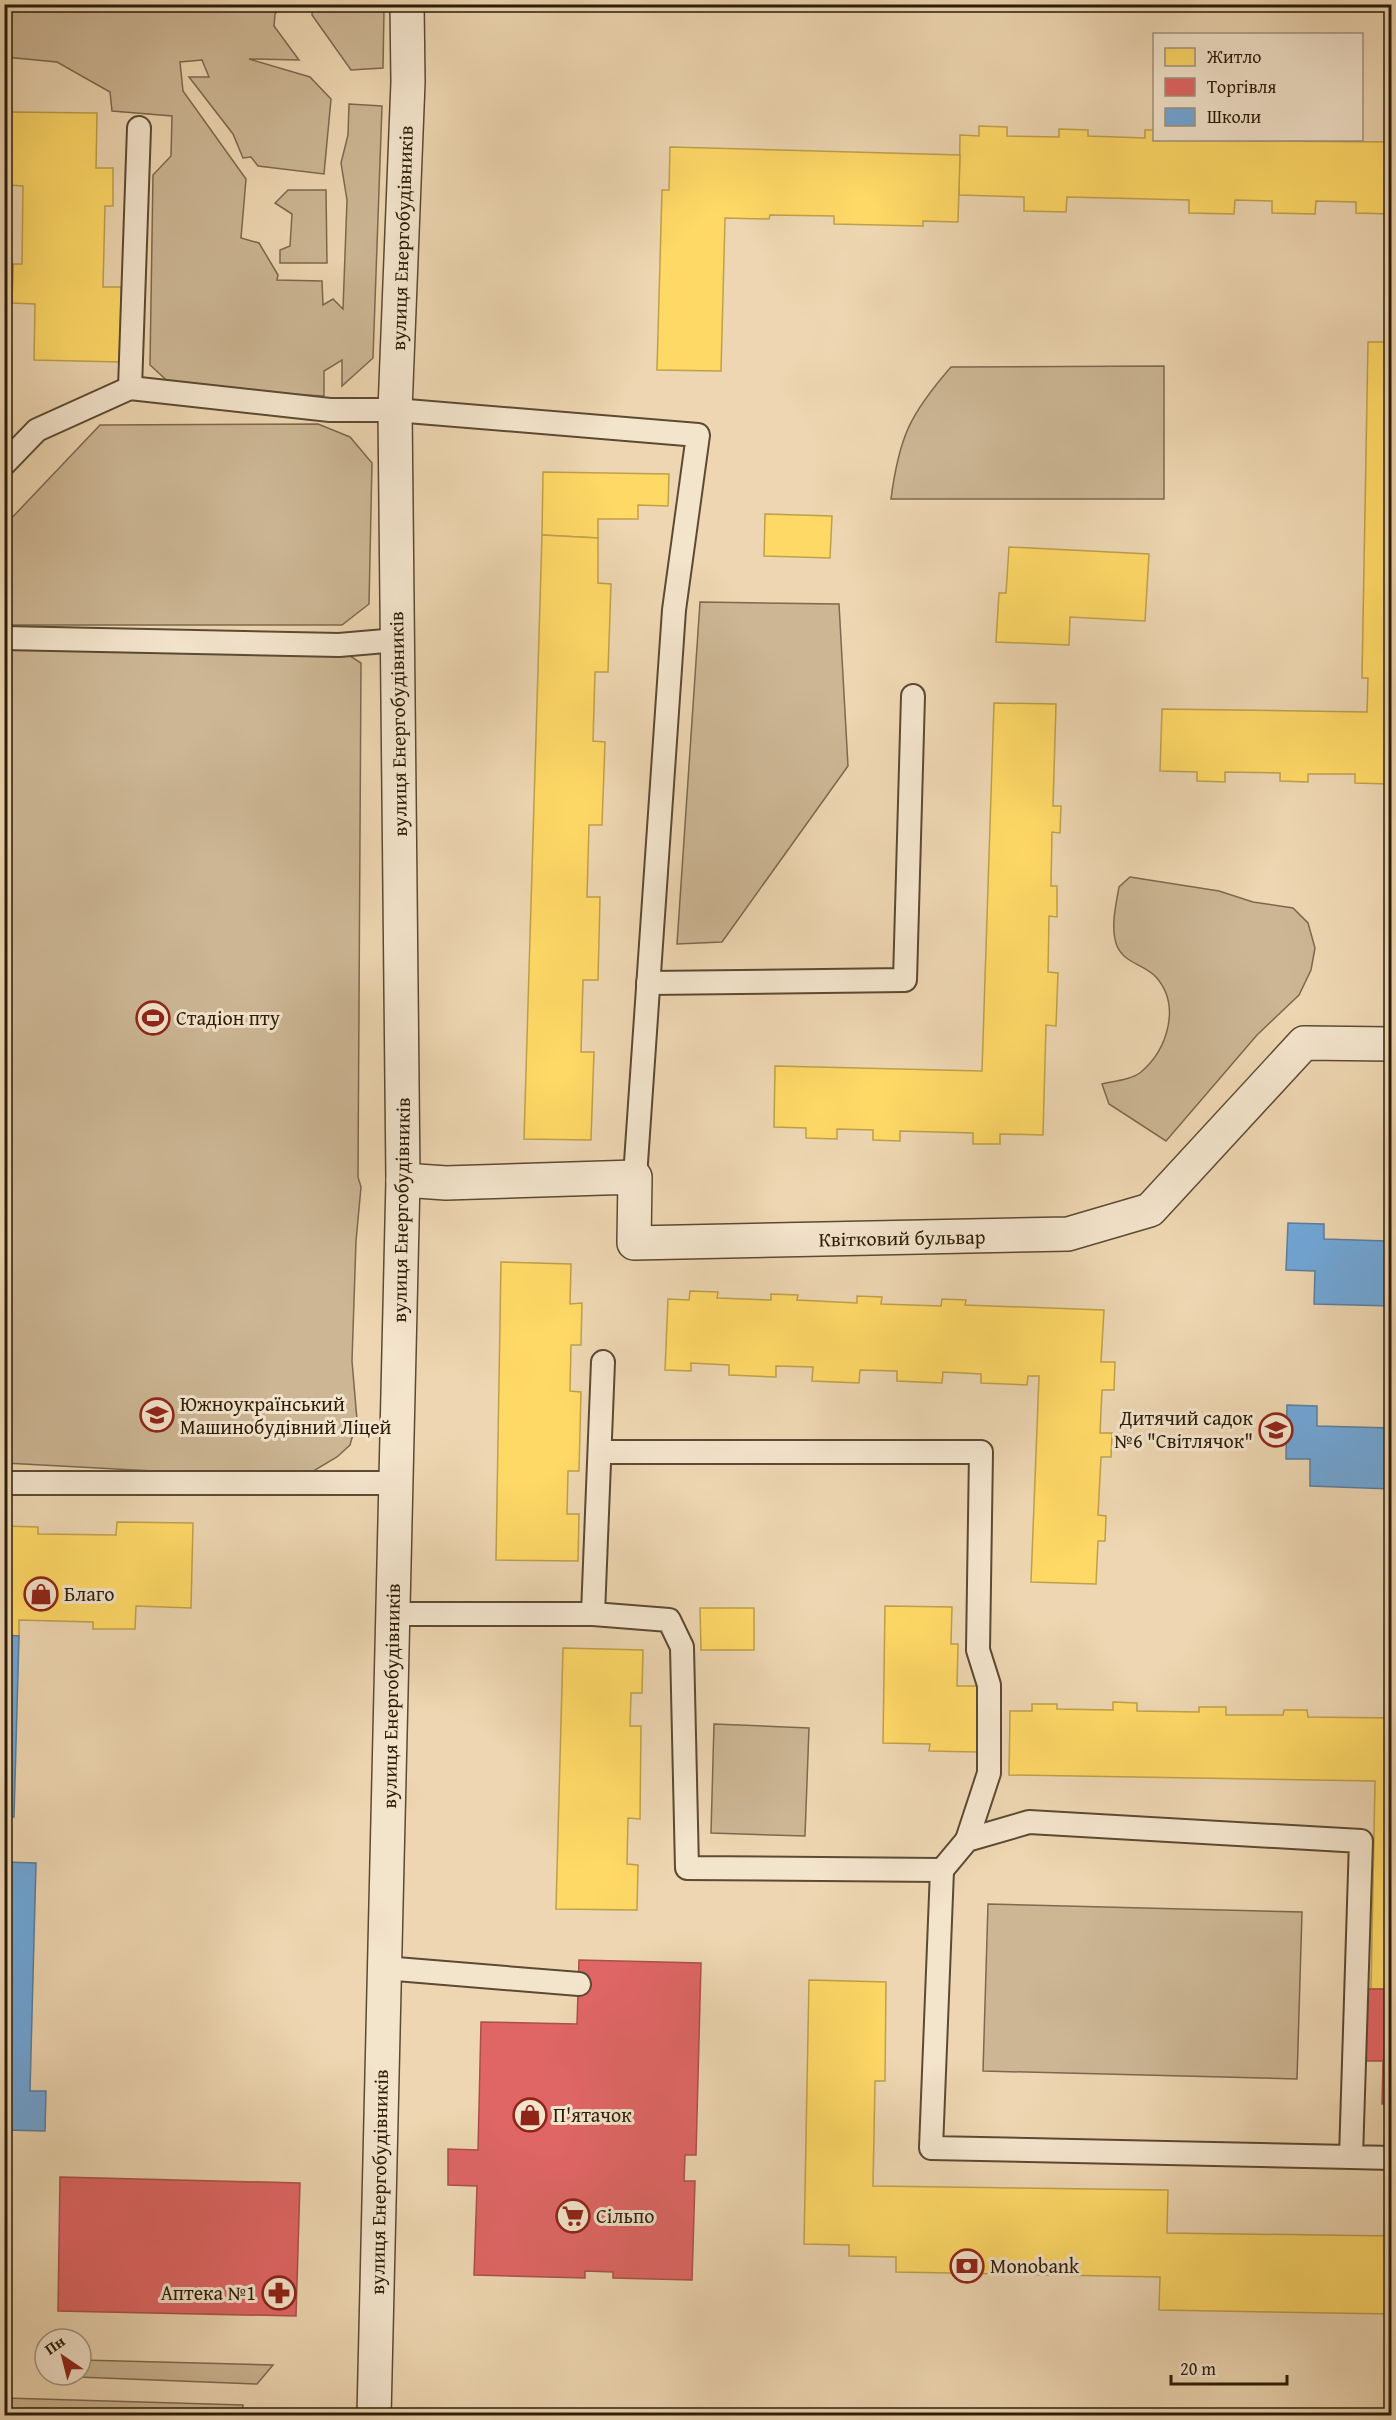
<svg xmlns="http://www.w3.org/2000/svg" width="1396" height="2420" viewBox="0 0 1396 2420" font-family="'Gentium Book Plus',serif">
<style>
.green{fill:#ccb694;stroke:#7c694e;stroke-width:1.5}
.homes{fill:#ffd966;stroke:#bfa04a;stroke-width:1.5}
.shops{fill:#e06666;stroke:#aa504a;stroke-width:1.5}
.schools{fill:#6fa8dc;stroke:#5b7e9c;stroke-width:1.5}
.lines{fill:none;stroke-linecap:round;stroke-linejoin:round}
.service-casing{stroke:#5c4a32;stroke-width:26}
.pedestrian-casing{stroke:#5c4a32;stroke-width:36}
.minor-casing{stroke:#5c4a32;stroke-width:36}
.service{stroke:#f3e4cc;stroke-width:22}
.pedestrian{stroke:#f3e4cc;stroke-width:33}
.minor{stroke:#f3e4cc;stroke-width:33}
.labels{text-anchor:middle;stroke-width:6;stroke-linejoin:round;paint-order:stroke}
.street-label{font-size:20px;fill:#2b1c08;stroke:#f3e4cc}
.poi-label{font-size:20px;fill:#2b1c08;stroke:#f3e4cc;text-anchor:start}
</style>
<rect width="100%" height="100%" fill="#edd6b1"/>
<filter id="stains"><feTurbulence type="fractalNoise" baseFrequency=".00333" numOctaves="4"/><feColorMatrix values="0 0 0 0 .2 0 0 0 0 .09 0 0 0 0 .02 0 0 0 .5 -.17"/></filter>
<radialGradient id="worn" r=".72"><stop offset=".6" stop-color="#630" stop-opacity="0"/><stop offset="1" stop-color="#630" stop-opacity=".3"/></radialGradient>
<g class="green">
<path d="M4 5H282L275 14 274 26 299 60 249 59 310 77 331 99 324 174 258 166 251 157 243 158 233 134 189 77H209L202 60 180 62 183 91 246 179 241 238 259 243 278 275 277 280 322 281 323 305 333 299 343 309 347 200 341 163 348 135 349 104 382 106 373 358 342 386V360L324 371V396L175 388 150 365 153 175 171 156 172 116 112 111 110 92 57 62 5 57Z"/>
<path d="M313 5H378L384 11 383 68 351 70 312 15Z"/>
<path d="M288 190H326L327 263H280V250L290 246 292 214 275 203Z"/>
<path d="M1164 366V499H891C899 437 910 414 951 367Z"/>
<path d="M318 424 350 437 372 463 369 604 342 625H5V525L100 425Z"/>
<path d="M700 602 839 604 848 766 722 942 677 944Z"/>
<path d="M4 645 347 654 361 663 358 1177 361 1187 356 1241 352 1361 357 1420 350 1445 337 1457 300 1479 5 1463Z"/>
<path d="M1130 877 1219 891 1253 902 1293 908 1308 923 1315 948 1311 970 1299 995 1257 1035 1166 1141 1109 1104 1102 1084C1115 1081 1131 1080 1141 1072 1168 1049 1181 1005 1156 977 1144 964 1125 964 1117 946 1110 928 1116 905 1119 887Z"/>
<path d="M714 1724 809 1728 805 1836 711 1833Z"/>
<path d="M988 1904 1302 1912 1297 2079 983 2071Z"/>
<path d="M81 2360 273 2365 257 2384 52 2376 81 2375Z"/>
<path d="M5 2398 243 2405 242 2415H5Z"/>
</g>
<g class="homes">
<path d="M11 112 97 113 96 168H113V206H105L103 287H121L120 362 34 360 35 304 12 303 13 264H22L23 186 9 185Z"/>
<path d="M979 126 1007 127V136L1059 137V129L1088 130V136L1145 138V130H1154V140L1392 142V214L1356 213V202L1316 201 1315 214 1272 213V201L1235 200 1234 214 1189 213V200L1067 197 1066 212 1024 211V197L959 195 960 135 979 136Z"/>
<path d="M670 147 960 155 958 222 923 221V226L834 224V216L770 215 769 219 725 218 721 371 657 370 662 190H669Z"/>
<path d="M4 264H13L12 303H4Z"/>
<path d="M1368 342H1392V775H1388V784L1355 783V774H1308V782L1280 781V773L1225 772V782L1197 781V772L1160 771 1162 709 1367 712 1368 678H1362Z"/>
<path d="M543 472 669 474 668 506 638 505V519H598V538L542 535Z"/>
<path d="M765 514 832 516 830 558 764 556Z"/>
<path d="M542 535 598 538V583L611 584 608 672H595L593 741 605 742 602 825H589L587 897H600L598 980H583L581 1052H594L591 1140 524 1139Z"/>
<path d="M1009 547 1149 554 1145 621 1070 617 1069 645 996 642 999 593H1006Z"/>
<path d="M994 703 1056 704 1053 806H1061L1060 833 1052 832 1051 886H1057V917L1049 916 1048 972 1058 973 1056 1026 1046 1025 1043 1135 1000 1134V1144H973V1133L900 1131V1141L873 1140V1130L837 1129V1139L806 1138V1128L774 1127 775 1066 982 1071Z"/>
<path d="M501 1262 571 1264 570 1304 582 1303 581 1345H571L570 1391 581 1392 579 1471H568L567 1514H579L578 1561 496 1560Z"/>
<path d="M690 1291 718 1292 717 1298 771 1300V1294L798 1295 797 1300 857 1303V1296L882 1297 881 1304 941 1306 942 1299 966 1300 965 1305 1104 1310 1101 1362H1115L1114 1390H1102L1100 1433H1112L1111 1457H1101L1098 1515 1106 1516 1105 1541H1098L1096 1584 1031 1582 1039 1376H1028L1027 1385 981 1383V1374L943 1372 942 1383 897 1381V1371L860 1370 859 1383 812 1381 813 1367 776 1366V1377L729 1375V1365L691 1363V1371L665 1370 668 1299 689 1300Z"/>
<path d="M117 1522 193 1523 191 1608 136 1606 135 1629H93V1622L19 1620V1636L4 1635V1526L38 1527V1534L116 1535Z"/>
<path d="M885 1606 952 1607 951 1644H958L957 1686H978L977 1752 929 1751 930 1744 883 1743Z"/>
<path d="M700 1608H754V1650H701Z"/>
<path d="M563 1648 643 1650 642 1693H631L630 1726H641L640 1819 628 1818 627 1864 638 1865 637 1910 556 1909Z"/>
<path d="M1113 1702 1137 1703V1711L1199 1712V1707H1226V1715H1283L1284 1710H1307L1308 1717 1392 1718V1989H1371L1375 1781 1009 1775 1010 1711H1032V1704H1057V1709L1113 1710Z"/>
<path d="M809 1980 886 1982 885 2081H875L873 2186 1168 2190 1167 2233 1392 2236V2314L1159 2310 1160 2277 896 2272V2257L849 2256V2245L804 2244Z"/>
</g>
<g class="shops">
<path d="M579 1960 701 1963 696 2155H685L684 2181H695L692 2280 613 2278V2272L585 2271V2278L474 2275 477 2186 448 2185V2149L478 2150 481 2022 577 2024Z"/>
<path d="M1360 1989H1392V2104H1382L1383 2061H1358Z"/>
<path d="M60 2177 300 2183 296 2316 58 2311Z"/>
</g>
<g class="schools">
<path d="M1390 1155 1392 1306 1314 1304 1315 1271 1286 1270 1288 1223 1324 1224V1239L1388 1241Z"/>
<path d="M1287 1405 1317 1406V1426L1392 1428V1489L1310 1486V1459H1286Z"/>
<path d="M4 1635 19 1636 14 1817H4Z"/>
<path d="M4 1862 36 1863 30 2091H46L45 2131 4 2130Z"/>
</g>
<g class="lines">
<defs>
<g id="service">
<path d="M130 388 139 128"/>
<path d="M4 464 37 430 130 388 330 410H395L698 435 674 610 635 1177"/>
<path d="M4 638 339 645 397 640"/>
<path d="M648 983 905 980 913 696"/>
<path d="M600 1452H981L978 1650 989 1685V1773L967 1840"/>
<path d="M4 1483H396"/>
<path d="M393 1614H593L669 1620 682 1647 687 1868 942 1870 967 1840 1029 1822 1361 1841 1351 2157 1392 2158"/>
<path d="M593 1614 603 1362"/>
<path d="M942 1870 931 2148 1351 2157"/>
<path d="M384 1968 579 1984"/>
</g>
<path id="pedestrian" d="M403 1180 446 1183 635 1177 634 1243 1068 1234 1150 1210 1304 1043 1392 1044"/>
<path id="minor" d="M374 2416 403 1180 395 410 408 82 407 4"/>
</defs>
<use href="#service" class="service-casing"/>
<use href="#pedestrian" class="pedestrian-casing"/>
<use href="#minor" class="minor-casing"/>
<use href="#service" class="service"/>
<use href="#pedestrian" class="pedestrian"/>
<use href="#minor" class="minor"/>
</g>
<defs>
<symbol id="stadium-ring" viewBox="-11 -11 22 22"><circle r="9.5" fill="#f3e4cc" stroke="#8f2418" stroke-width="1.5"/><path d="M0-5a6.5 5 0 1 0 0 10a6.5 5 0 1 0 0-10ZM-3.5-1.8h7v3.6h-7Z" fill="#8f2418"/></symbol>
<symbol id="university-ring" viewBox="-11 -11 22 22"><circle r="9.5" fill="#f3e4cc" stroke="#8f2418" stroke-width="1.5"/><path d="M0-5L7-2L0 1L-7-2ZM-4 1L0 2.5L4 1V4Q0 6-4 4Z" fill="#8f2418"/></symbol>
<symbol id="school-ring" viewBox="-11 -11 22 22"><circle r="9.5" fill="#f3e4cc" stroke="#8f2418" stroke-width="1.5"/><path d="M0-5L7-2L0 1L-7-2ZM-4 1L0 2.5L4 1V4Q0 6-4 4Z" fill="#8f2418"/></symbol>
<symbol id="shop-ring" viewBox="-11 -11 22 22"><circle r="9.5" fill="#f3e4cc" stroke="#8f2418" stroke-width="1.5"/><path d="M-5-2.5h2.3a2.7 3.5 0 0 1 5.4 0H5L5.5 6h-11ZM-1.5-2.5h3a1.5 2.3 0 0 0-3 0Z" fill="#8f2418"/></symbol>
<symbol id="supermarket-ring" viewBox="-11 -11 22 22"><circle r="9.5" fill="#f3e4cc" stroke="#8f2418" stroke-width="1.5"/><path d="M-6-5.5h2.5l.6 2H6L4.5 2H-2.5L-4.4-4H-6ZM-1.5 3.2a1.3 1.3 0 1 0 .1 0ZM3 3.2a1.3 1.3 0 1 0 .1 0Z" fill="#8f2418"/></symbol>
<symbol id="bank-ring" viewBox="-11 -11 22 22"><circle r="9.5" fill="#f3e4cc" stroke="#8f2418" stroke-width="1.5"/><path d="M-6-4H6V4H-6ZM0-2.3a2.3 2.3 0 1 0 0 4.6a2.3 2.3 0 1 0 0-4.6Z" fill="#8f2418"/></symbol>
<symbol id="pharmacy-ring" viewBox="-11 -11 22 22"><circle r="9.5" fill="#f3e4cc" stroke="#8f2418" stroke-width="1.5"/><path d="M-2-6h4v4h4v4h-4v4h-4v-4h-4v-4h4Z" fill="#8f2418"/></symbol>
</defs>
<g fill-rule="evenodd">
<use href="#stadium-ring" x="134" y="999" width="38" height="38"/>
<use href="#university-ring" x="138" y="1396" width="38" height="38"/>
<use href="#school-ring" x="1257" y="1411" width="38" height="38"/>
<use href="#shop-ring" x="22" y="1575" width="38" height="38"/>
<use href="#shop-ring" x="511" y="2096" width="38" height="38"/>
<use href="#supermarket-ring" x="554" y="2197" width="38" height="38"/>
<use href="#bank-ring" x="948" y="2247" width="38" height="38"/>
<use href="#pharmacy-ring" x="260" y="2274" width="38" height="38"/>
</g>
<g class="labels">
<g class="street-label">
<text transform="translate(402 238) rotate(-88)" y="7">вулиця Енергобудівників</text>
<text transform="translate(398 724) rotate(-91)" y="7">вулиця Енергобудівників</text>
<text transform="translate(401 1210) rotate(-89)" y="7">вулиця Енергобудівників</text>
<text transform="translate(902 1238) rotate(-1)" y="7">Квітковий бульвар</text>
<text transform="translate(391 1696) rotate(-89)" y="7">вулиця Енергобудівників</text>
<text transform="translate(379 2182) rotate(-89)" y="7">вулиця Енергобудівників</text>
</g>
<g class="poi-label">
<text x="176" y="1025">Стадіон пту</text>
<text x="180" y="1411">Южноукраїнський<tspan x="180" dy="23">Машинобудівний Ліцей</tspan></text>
<text x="1253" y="1425" text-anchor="end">Дитячий садок<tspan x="1253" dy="23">№6 "Світлячок"</tspan></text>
<text x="64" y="1601">Благо</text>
<text x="553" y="2122">П'ятачок</text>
<text x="596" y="2223">Сільпо</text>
<text x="990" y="2273">Monobank</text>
<text x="256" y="2300" text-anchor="end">Аптека №1</text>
</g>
</g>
<rect width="1396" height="2420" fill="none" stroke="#edd6b1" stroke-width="24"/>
<rect x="6" y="6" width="1384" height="2408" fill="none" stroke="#2b1c08" stroke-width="3"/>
<rect x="12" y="12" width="1372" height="2396" fill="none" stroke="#2b1c08" stroke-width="1.5"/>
<rect x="1153" y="33" width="210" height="108" fill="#f3e4cc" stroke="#a3947e" stroke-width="1.5"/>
<rect x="1165" y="48" width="30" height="18" fill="#ffd966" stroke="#a3947e" stroke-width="1.5"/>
<text x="1207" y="63" font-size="18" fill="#2b1c08">Житло</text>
<rect x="1165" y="78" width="30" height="18" fill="#e06666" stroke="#a3947e" stroke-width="1.5"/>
<text x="1207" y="93" font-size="18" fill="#2b1c08">Торгівля</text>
<rect x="1165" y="108" width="30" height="18" fill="#6fa8dc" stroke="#a3947e" stroke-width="1.5"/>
<text x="1207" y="123" font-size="18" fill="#2b1c08">Школи</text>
<g transform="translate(63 2357) rotate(325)"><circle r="28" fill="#f3e4cc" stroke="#a3947e" stroke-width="1.5"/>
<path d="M0-4.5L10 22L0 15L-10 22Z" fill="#8f2418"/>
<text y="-9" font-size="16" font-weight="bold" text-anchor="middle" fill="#2b1c08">Пн</text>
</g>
<path d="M1171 2375v9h116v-9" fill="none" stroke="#2b1c08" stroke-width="3"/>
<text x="1180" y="2375" font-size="18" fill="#2b1c08" stroke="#f3e4cc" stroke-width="4.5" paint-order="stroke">20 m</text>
<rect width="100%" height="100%" filter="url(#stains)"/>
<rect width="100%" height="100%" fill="url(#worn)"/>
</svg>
